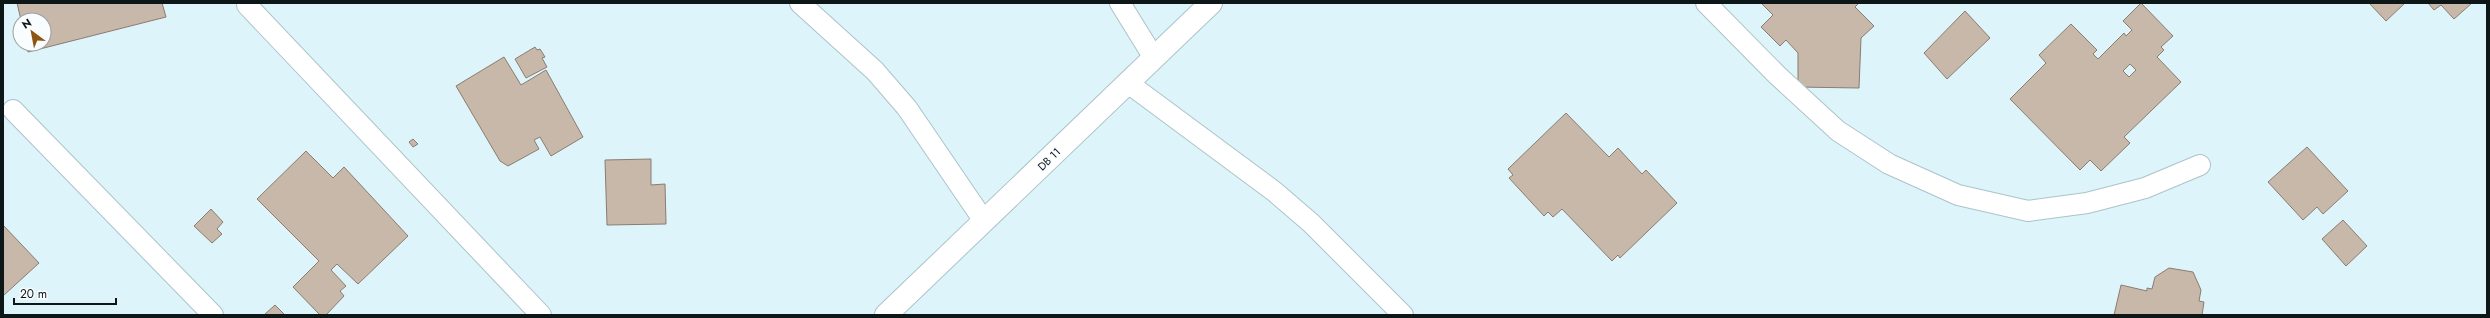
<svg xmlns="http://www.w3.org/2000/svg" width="2490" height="318" viewBox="0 0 2490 318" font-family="Jost,sans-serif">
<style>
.building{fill:#c8b8aa;stroke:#8b7c6f;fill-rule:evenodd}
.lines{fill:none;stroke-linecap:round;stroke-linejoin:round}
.service-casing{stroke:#acc3c9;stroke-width:22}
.minor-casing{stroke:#acc3c9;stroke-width:24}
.service{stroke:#fff;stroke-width:20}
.minor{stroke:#fff;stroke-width:22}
.labels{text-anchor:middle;stroke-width:3.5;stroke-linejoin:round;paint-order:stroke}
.street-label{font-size:11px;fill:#0e1718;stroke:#f9fdff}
</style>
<rect width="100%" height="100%" fill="#dcf4fa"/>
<g class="building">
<path d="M17 3H162L166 17 28 52 26 44H44V20H21Z"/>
<path d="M1761 3H1859L1855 7 1874 26 1861 38 1859 88 1798 87V53L1786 40 1780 46 1761 27 1773 15Z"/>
<path d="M2141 3 2173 36 2161 47 2164 50 2157 57 2181 82 2124 137 2130 143 2101 171 2090 160 2080 170 2010 99 2046 63 2039 55 2071 24 2097 50 2093 54 2098 59 2124 33 2126 36 2132 30 2123 21ZM2130 64 2136 70 2129 77 2123 71Z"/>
<path d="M2369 3H2405L2386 21Z"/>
<path d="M2428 3H2472L2454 19 2441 5 2434 10Z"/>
<path d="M1965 11 1990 38 1947 79 1924 53Z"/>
<path d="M535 47 537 50 540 49 545 57 542 58 547 67 526 78 515 59Z"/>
<path d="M504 57 521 85 546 70 583 137 551 156 540 137 534 140 539 149 508 166 500 161 456 86Z"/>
<path d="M1566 113 1609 157 1618 148 1642 174 1646 170 1677 203 1620 258 1618 255 1612 261 1562 209 1553 217 1548 212 1544 216 1509 178 1513 175 1508 169Z"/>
<path d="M413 139 418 144 413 147 409 142Z"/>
<path d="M2307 147 2348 191 2323 214 2317 207 2303 220 2268 182Z"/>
<path d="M306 151 333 178 344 167 408 236 358 284 337 264 331 270 346 286 340 291 344 296 326 315H320L293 287 319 261 257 199Z"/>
<path d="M651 159V185L665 184 666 224 607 225 605 160Z"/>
<path d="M211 209 223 222 217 229 222 234 212 243 194 226Z"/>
<path d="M2343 220 2367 246 2346 266 2322 239Z"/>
<path d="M3 225 39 263 3 296Z"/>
<path d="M2169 268 2193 272 2201 290 2199 301 2204 302 2202 315H2114L2121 285 2147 291V288L2152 289 2155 277Z"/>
<path d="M275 305 285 315H264Z"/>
</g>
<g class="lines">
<defs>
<g id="service">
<path d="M800 3 875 71 907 108 984 221"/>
<path d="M1120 3 1154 58"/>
<path d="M1706 3 1777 75 1838 131 1889 164 1958 195 2028 211 2087 203 2145 188 2200 165"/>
<path d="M247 5 541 315"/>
<path d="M1128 83 1275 192 1311 223 1403 315"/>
<path d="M13 110 213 315"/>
</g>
<path id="minor" d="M886 315 1211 3"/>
</defs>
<use href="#service" class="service-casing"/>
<use href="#minor" class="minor-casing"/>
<use href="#service" class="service"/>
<use href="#minor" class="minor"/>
</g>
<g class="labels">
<g class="street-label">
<text transform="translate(1049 159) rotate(-44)" y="4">DB 11</text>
</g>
</g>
<rect width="2490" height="318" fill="none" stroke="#0e1718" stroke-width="8"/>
<g transform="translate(32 32) rotate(328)"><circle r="19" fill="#f9fdff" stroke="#9ba1a3"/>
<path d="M0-3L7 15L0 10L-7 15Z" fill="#8f5512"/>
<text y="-6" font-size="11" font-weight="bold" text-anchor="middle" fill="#0e1718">N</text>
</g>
<path d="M14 298v6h102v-6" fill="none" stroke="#0e1718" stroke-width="2"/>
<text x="20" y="298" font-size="12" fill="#0e1718" stroke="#f9fdff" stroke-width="3" paint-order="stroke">20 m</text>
</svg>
